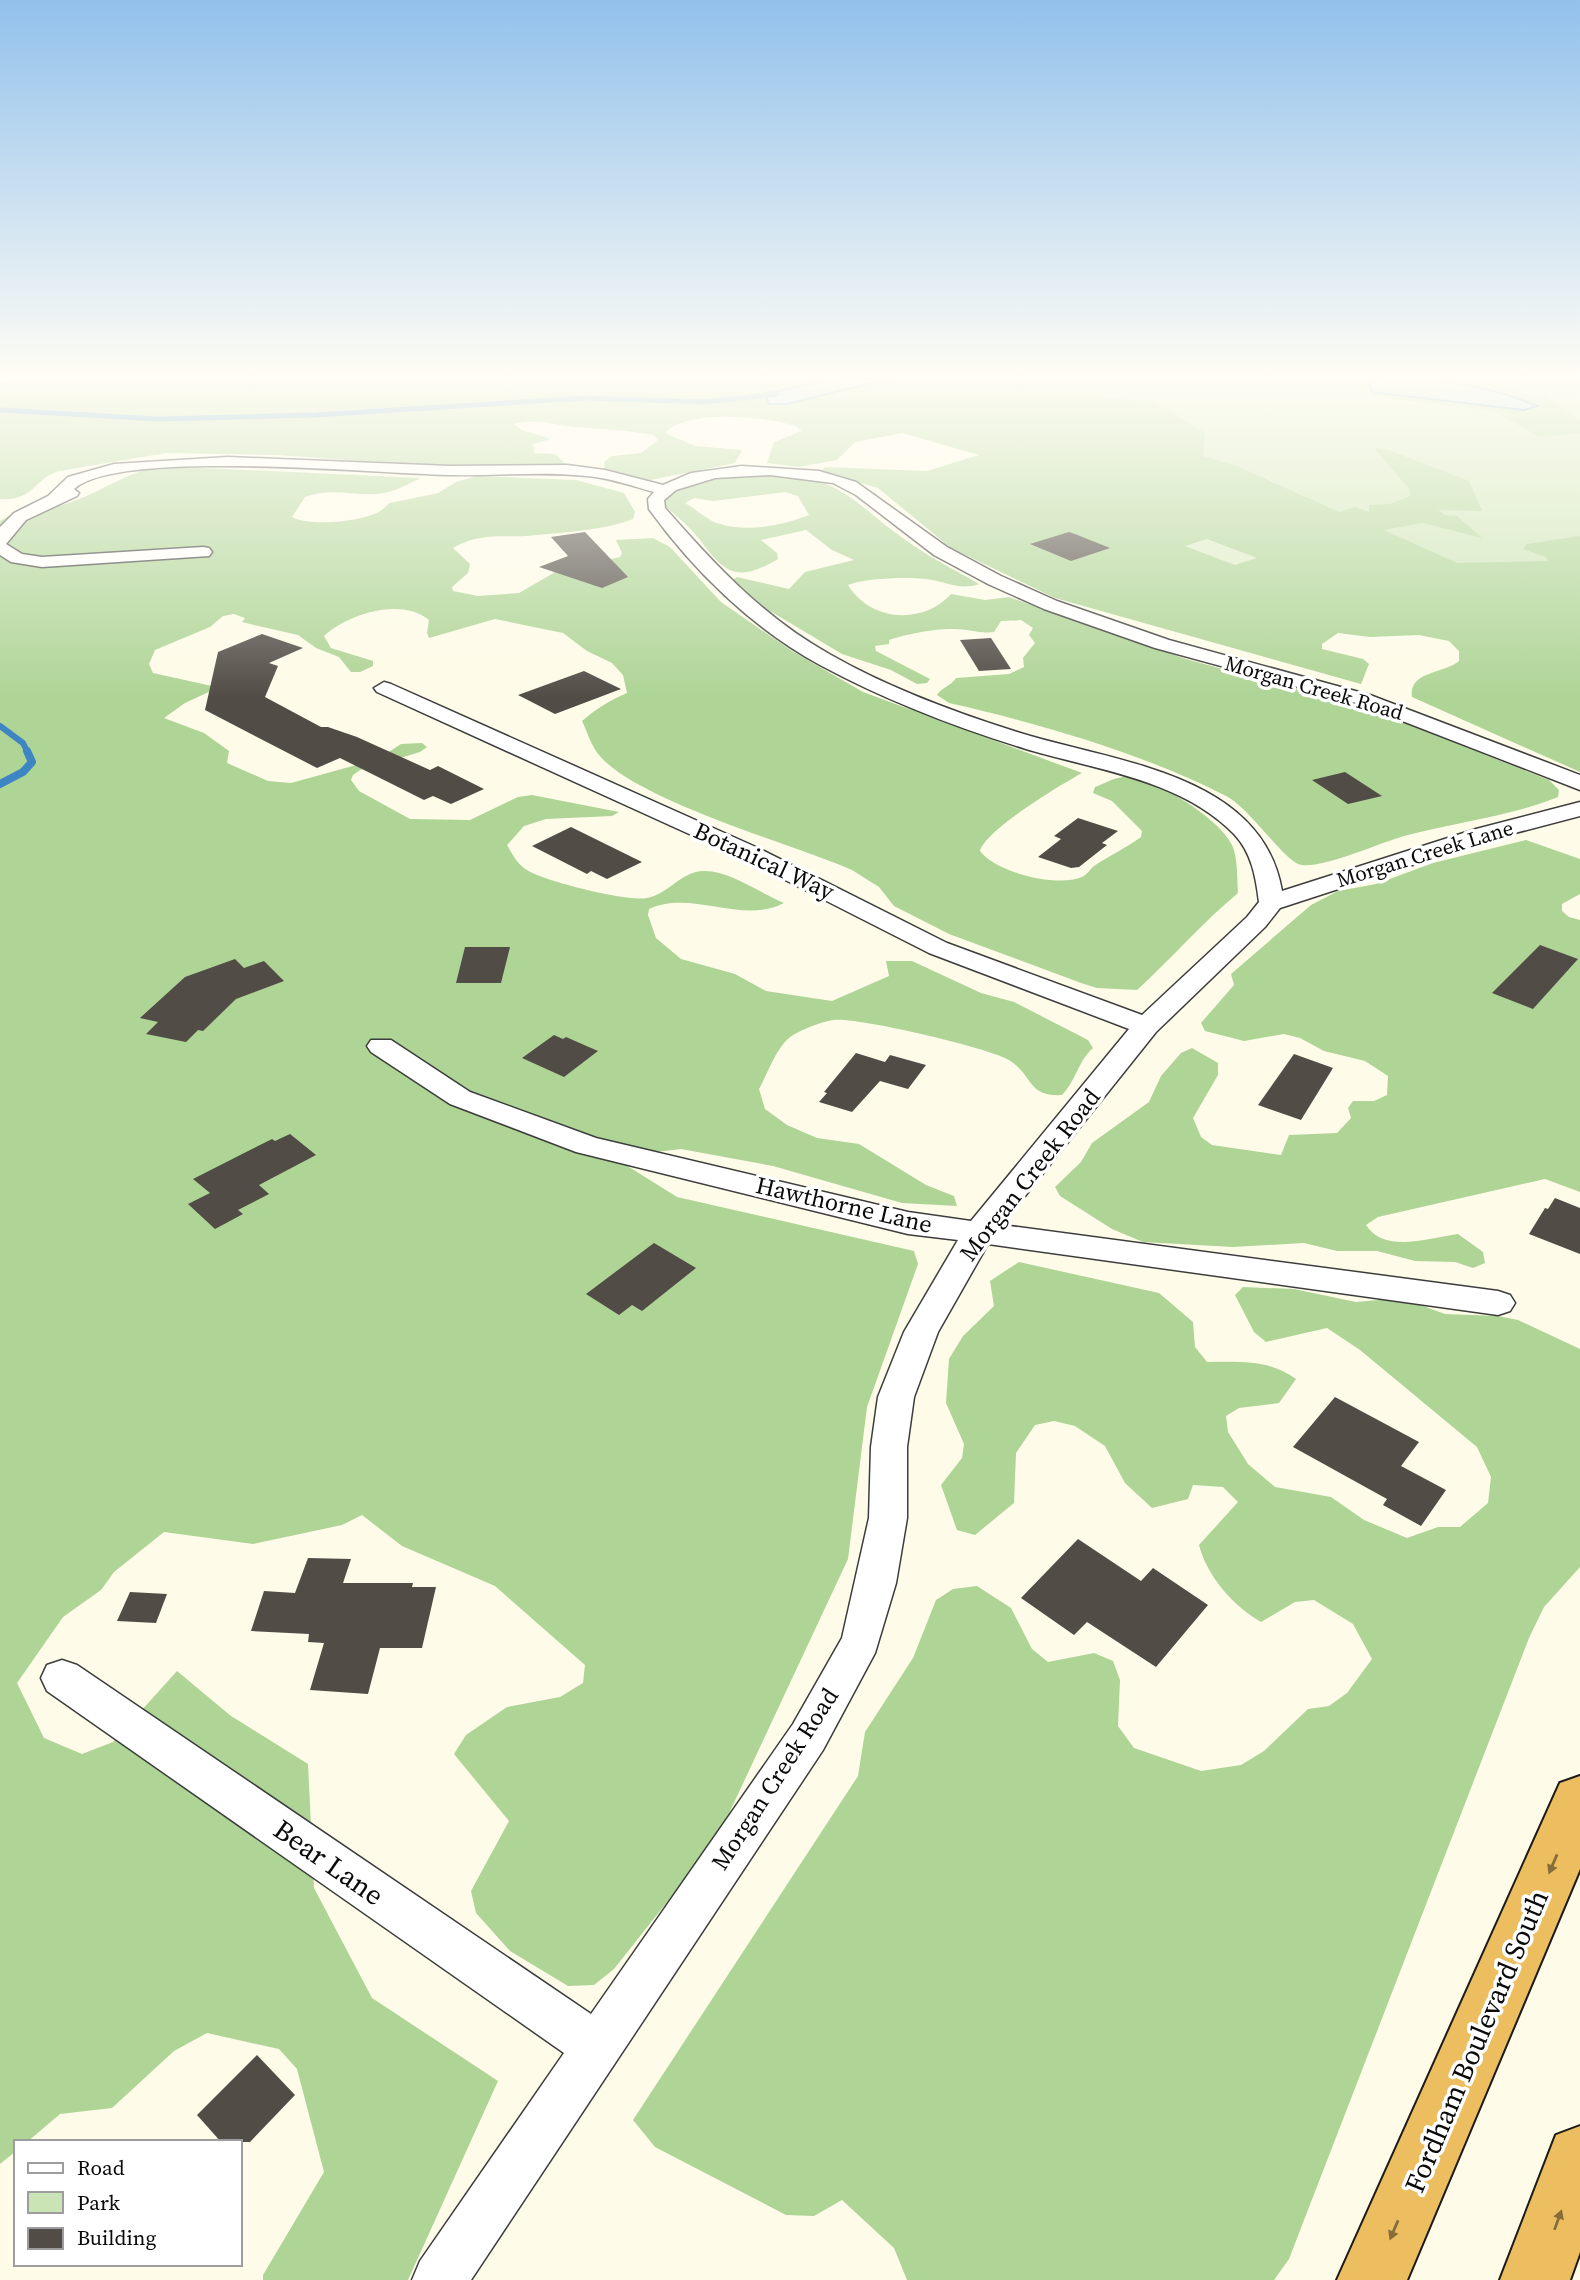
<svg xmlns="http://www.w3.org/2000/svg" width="1580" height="2280" viewBox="0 0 1580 2280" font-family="'Source Serif 4',serif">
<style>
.green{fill:#cbe4b6}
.forest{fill:#aed496;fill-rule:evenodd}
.pitch{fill:#ddecc7}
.water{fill:#b1d5f1;stroke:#3d85c3;stroke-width:2}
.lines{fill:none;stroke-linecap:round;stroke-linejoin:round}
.stream-far2{stroke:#3d85c3;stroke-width:5}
.stream-far1{stroke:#3d85c3;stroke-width:6}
.stream{stroke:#3d85c3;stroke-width:8}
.building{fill:#524c47}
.minor-casing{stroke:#3d3d3d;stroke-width:3}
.trunk-casing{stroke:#1b1b1b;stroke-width:4}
.minor{fill:#fff;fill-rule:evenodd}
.trunk{fill:#ecbe60;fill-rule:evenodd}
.oneway{fill:#866d39}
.labels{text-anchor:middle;stroke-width:7;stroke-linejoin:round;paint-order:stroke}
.far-street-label{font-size:21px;fill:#0a0a0a;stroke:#fff}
.street-label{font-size:24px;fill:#0a0a0a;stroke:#fff}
.near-street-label{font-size:28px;fill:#0a0a0a;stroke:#fff}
</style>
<rect width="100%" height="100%" fill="#fefbe8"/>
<path class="green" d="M820 378H1580V555L1404 601Z"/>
<g class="forest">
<path d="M21 378H1219L1101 390 1104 398 1153 401 1205 433 1203 456 1237 466 1339 512 1355 507 1369 512V505L1390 504 1410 496V490L1374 448 1386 449 1469 481 1482 511 1438 510 1445 515 1457 516 1482 538 1423 523 1384 530 1457 563 1548 561 1546 557 1523 549 1527 544 1580 536V772L1412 697C1408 671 1446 673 1459 661V651L1449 641 1419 635 1370 637 1338 633 1322 644V649L1363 659 1369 664 1361 684 1055 598 951 548 878 488 821 472 825 467 927 471 979 455 902 433 855 442 837 460 798 467 767 463 774 442 802 431 795 426C766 417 688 408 665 433L695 446 742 450 735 463 646 481 605 471 604 462 612 456 641 453 658 440 653 435C626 430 601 429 574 427 553 425 535 418 514 424L522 430 551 439 533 444 534 453 555 454 566 464 443 467 278 455 166 453 59 471C33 479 35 501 0 499V382Z"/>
<path d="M1325 378H1372V392L1463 404 1537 406 1510 394 1433 378 1547 396 1580 421V433L1539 437 1494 411 1361 395Z"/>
<path d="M161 466 421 478C410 483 396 491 384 493 355 498 335 486 305 497L292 517C308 527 368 522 383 509 386 507 387 504 390 503L438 493 456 482 477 476 576 480 624 493 635 512 633 519C605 530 568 532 537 535 505 539 483 531 453 548L470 564 468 573 452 587 453 591 478 596 519 593 557 571 620 557 622 553 616 540 653 538 670 547 721 602 792 651 863 692 1082 773C1062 784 985 830 980 851 995 872 1057 888 1082 877 1087 875 1090 869 1094 866 1109 856 1126 848 1141 837L1142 831 1112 801 1093 793 1095 787C1107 782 1119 775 1131 777 1160 782 1220 819 1232 845 1238 858 1237 879 1238 893 1202 923 1172 958 1137 990L1097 988 1081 983 949 934 894 906 879 887 852 870C795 845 627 798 596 751 590 742 587 731 582 721 596 709 610 700 627 693L623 675 612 663 587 651 563 633 495 619 429 638 427 633 429 620C401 597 348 614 324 636L331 648 373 661V666L360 672H351L339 657 316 648 298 635 250 624 242 622 245 618 234 614 223 616 210 627 155 650 149 664 153 673 212 686 213 690 185 703 164 718 204 733 229 751 227 763 268 781 291 783 378 759 401 744 422 743 427 747 420 752 360 770 353 775 351 780 359 791 410 819 470 820 518 797 532 795 619 812 612 816 546 819 524 826 507 845C513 855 517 864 527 870 543 881 628 902 647 898 669 894 682 870 705 871 730 871 760 893 784 903 742 925 691 889 649 909L648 915 656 938 681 959 735 974 766 991 832 1001 889 976 886 961H912L981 993 1014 1002 1088 1040 1093 1048C1078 1061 1076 1081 1062 1095 1027 1097 1034 1076 1009 1060 990 1048 854 1016 833 1020 821 1022 803 1029 793 1035 777 1045 768 1073 759 1089L765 1109 787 1125 817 1138 859 1144 926 1185 954 1196 957 1206 902 1203 773 1166 681 1149 613 1157 677 1197 914 1251 918 1264 867 1407 848 1559 717 1839 614 1969 594 1985 568 1986 510 1951 476 1913 471 1891 509 1821 454 1754 466 1735 507 1707 560 1697 583 1683 585 1665 495 1586 402 1546 362 1515 342 1525 253 1544 164 1532 114 1572 101 1590 63 1617 17 1683 44 1738 82 1754 113 1742 177 1671 231 1716 308 1764 314 1888 372 1998 498 2081 408 2280H263V2275L324 2172 297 2069 279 2049 207 2033 174 2051 112 2108 60 2114 27 2142H16V2151L0 2164V521C16 510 38 510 57 506 94 498 123 472 161 466Z"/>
<path d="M767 475C839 476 846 496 900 536 924 554 953 569 979 584 958 591 946 581 925 579 906 577 866 578 848 585 871 622 923 625 951 594L985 600 1009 597 1186 659 1366 708 1549 780 1559 790 1558 797C1508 817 1455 822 1404 836 1379 843 1325 868 1302 865 1285 863 1251 809 1226 796 1145 754 1038 723 949 703L937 695C942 687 951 686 956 678L1009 674 1024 667 1023 658 1035 643 1029 635 1033 628 1021 620 1001 621 994 632C980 634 968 629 955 629 937 628 906 634 889 640V644L875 646 876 651 930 679 927 683 917 684 891 670 842 654 765 608 732 580 737 577 789 589 805 572 854 560 832 550 806 530 761 540 777 553 778 559C738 583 725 574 700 540 690 527 676 516 664 505 673 477 742 476 767 475ZM785 492 798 496 809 515C781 526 741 534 712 521 703 516 694 508 685 503L694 498 713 501Z"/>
<path d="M1526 840 1580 859V894L1562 904V911L1569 917 1580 920V1192L1545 1179 1378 1217 1366 1225C1385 1254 1428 1238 1458 1234L1483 1252 1485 1263 1473 1268 1455 1262 1415 1261 1377 1251H1337L1304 1243 1233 1247 1143 1242 1112 1229 1060 1196 1055 1187 1081 1162 1092 1143 1149 1102 1161 1076 1181 1053 1192 1048 1218 1063V1075L1193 1118 1201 1137 1212 1145 1281 1155 1289 1135 1337 1133 1351 1118 1348 1108 1353 1101H1374L1387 1095 1388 1076 1365 1061 1324 1051 1300 1038 1284 1034 1244 1041 1205 1031 1201 1023 1234 985 1231 974 1311 905 1338 891 1376 884 1433 863Z"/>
<path d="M1019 1262 1159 1293 1193 1322 1195 1347 1207 1362C1240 1362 1268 1359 1296 1379L1279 1403 1239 1408 1226 1416 1228 1432 1248 1464 1275 1487 1331 1497 1364 1520 1407 1538 1438 1527H1460L1488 1503 1491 1477 1477 1447 1360 1350 1327 1328 1266 1342 1254 1332 1235 1295 1243 1287 1294 1289 1356 1302 1390 1299 1412 1302 1445 1314 1498 1316 1518 1320 1580 1349V1567L1544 1607 1529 1638 1289 2259 1274 2280H907L894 2248 842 2200 814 2216 786 2215 655 2147 633 2120 858 1776 865 1732 913 1658 936 1600 953 1589 977 1586 1011 1608 1032 1649 1048 1662 1094 1653 1113 1661 1120 1680 1118 1726 1134 1748 1201 1771 1241 1765 1264 1751 1308 1709 1329 1706 1347 1693 1372 1659 1353 1624 1314 1600 1295 1602 1261 1622C1233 1606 1207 1576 1199 1545L1238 1502 1223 1487 1193 1485 1188 1499 1152 1508 1125 1483 1105 1446 1075 1426 1054 1421 1035 1425 1016 1453 1014 1503 975 1535 957 1530 941 1485 962 1458 964 1444 946 1403 949 1359 963 1336 994 1306 990 1281Z"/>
</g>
<path class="pitch" d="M1207 539 1257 558 1235 565 1185 546Z"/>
<g class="water">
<path d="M839 378H891L787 404H769L765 394Z"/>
<path d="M1372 378C1430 378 1484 383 1537 406L1524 410 1372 392 1369 384Z"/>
</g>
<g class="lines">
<path class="stream-far2" d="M0 410 158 419 315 415 585 398 705 402 777 394"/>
<path class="stream-far1" d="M0 726 23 743 28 753"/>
<path class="stream" d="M0 784 23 772 32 762 27 751"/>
</g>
<g class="building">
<path d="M585 532 628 577 602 588 539 567 568 556 551 537Z"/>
<path d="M1069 532 1075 534 1110 548 1071 561 1030 544Z"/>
<path d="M262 634 303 648 269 663 278 666 265 697 321 727H328L357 737 430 770 438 766 484 789 451 804 433 796 424 800 340 758 317 768 205 710 218 652Z"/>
<path d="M991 638 1011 669 979 671 960 640Z"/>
<path d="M584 671 621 689 555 714 518 695Z"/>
<path d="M1345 772 1382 796 1348 804 1312 780Z"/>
<path d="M1078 818 1118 831 1102 843 1107 845 1079 867 1071 868 1038 857 1061 839 1054 836Z"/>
<path d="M571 827 642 862 607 879 591 871 587 874 532 846Z"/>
<path d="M1540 945 1578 959 1533 1009 1492 993Z"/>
<path d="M465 947H510L501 983H456Z"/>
<path d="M235 959 244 968 264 961 284 981 236 999 203 1031 198 1030 186 1042 146 1034 158 1022 140 1018 185 977Z"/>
<path d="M554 1035 563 1039 566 1037 598 1051 564 1077 522 1058Z"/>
<path d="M856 1053 885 1062 890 1055 926 1065 908 1089 880 1081 852 1112 819 1102 827 1093 824 1092Z"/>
<path d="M1294 1054 1333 1068 1301 1120 1258 1105Z"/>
<path d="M290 1134 316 1155 259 1185 269 1194 238 1210 243 1214 215 1229 188 1204 210 1193 193 1179 272 1139 275 1141Z"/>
<path d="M1555 1198 1580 1208V1254L1529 1234 1545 1208 1548 1209Z"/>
<path d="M654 1243 696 1268 642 1311 632 1305 619 1315 586 1294Z"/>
<path d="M1335 1397 1419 1442 1401 1466 1446 1490 1421 1526 1383 1505 1387 1499 1293 1447Z"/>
<path d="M1078 1539 1141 1581 1153 1568 1208 1605 1156 1667 1087 1622 1074 1635 1021 1598Z"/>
<path d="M308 1558 351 1559 343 1583H413L412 1587H436L422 1648H380L368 1694 310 1690 324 1643 308 1642 309 1634 251 1631 264 1591 295 1593Z"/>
<path d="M130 1592 167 1594 156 1623 117 1621Z"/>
<path d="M257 2055 295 2095 250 2142H221L197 2115Z"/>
</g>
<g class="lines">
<defs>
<path id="minor" d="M228 457 450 466 567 465 605 470 663 485 691 473 742 466 819 471 856 482 947 547 1001 576 1057 601 1169 640 1370 695 1580 775V790L1356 703 1155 648 1044 609 988 584 934 555 856 495 833 483 770 475 715 478 676 490 664 500 665 508C715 565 764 618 831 655 889 688 954 712 1017 732 1111 762 1262 772 1282 891L1476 829 1580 802V816L1492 839 1280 908 1265 927 1156 1032 1002 1225 1498 1291 1510 1295 1515 1303 1510 1311 1498 1315 988 1244 938 1332 914 1397 907 1447V1518L896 1583 875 1653 823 1750 471 2280H412L420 2261 564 2053 47 1691 41 1678 47 1665 62 1660 77 1665 591 2014 793 1724 842 1638 869 1518 871 1447 878 1397 904 1332 958 1240 908 1234 576 1152 450 1104 371 1052 367 1046 371 1040H391L470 1092 596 1138 908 1212 971 1221 1129 1029 929 953 742 858 377 692 374 688 384 682 391 684 758 848 947 943 1142 1015 1247 917 1259 902C1256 878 1252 853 1234 834 1180 779 1096 770 1026 749 955 727 885 700 820 665 753 629 693 570 649 509L648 499 654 492C632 486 610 478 587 476 541 471 494 476 448 475 380 474 119 448 74 489L79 493 77 496 26 520 6 544 22 554 42 557 203 547 209 548 212 552 209 556 42 567 11 562 0 555V527L14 513 48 496 68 477 114 464Z"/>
<g id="trunk">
<path d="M1580 1776V1869L1407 2280H1337L1560 1783Z"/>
<path d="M1580 2126V2252L1570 2280H1500L1556 2135Z"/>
</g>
</defs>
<use href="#minor" class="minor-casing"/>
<use href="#trunk" class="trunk-casing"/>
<use href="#minor" class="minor"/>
<use href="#trunk" class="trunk"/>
</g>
<defs><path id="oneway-solid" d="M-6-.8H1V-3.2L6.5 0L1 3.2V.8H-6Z" transform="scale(1.75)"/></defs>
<g class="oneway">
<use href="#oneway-solid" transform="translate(1553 1864) rotate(113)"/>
<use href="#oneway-solid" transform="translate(1558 2220) rotate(-70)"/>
<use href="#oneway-solid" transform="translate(1394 2230) rotate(113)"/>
</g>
<linearGradient id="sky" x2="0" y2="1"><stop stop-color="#92c1ec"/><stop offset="0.54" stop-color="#fffdf5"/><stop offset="1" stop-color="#fffdf5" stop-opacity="0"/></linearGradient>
<rect width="1580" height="698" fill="url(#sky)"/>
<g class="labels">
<g class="far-street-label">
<text transform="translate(1314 688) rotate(16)" y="7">Morgan Creek Road</text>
<text transform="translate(1425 854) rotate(-17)" y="7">Morgan Creek Lane</text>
</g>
<g class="street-label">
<text transform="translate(764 861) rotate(25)" y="8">Botanical Way</text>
<text transform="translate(1030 1175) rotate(-52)" y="8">Morgan Creek Road</text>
<text transform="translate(844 1205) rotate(13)" y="8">Hawthorne Lane</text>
<text transform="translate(775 1779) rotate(-57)" y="8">Morgan Creek Road</text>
</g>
<g class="near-street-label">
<text transform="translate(329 1862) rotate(35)" y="10">Bear Lane</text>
<text transform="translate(1476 2041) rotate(-67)" y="10">Fordham Boulevard South</text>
</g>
</g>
<rect x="14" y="2140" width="228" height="126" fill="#ffffff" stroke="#9d9d9d" stroke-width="2"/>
<rect x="28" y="2163" width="35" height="10" fill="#ffffff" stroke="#9d9d9d" stroke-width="2"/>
<text x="77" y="2175" font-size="21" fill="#0a0a0a">Road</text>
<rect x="28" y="2192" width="35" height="21" fill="#cbe4b6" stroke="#9d9d9d" stroke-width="2"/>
<text x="77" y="2210" font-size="21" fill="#0a0a0a">Park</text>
<rect x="28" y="2228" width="35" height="21" fill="#524c47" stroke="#9d9d9d" stroke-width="2"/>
<text x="77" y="2245" font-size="21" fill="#0a0a0a">Building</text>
</svg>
